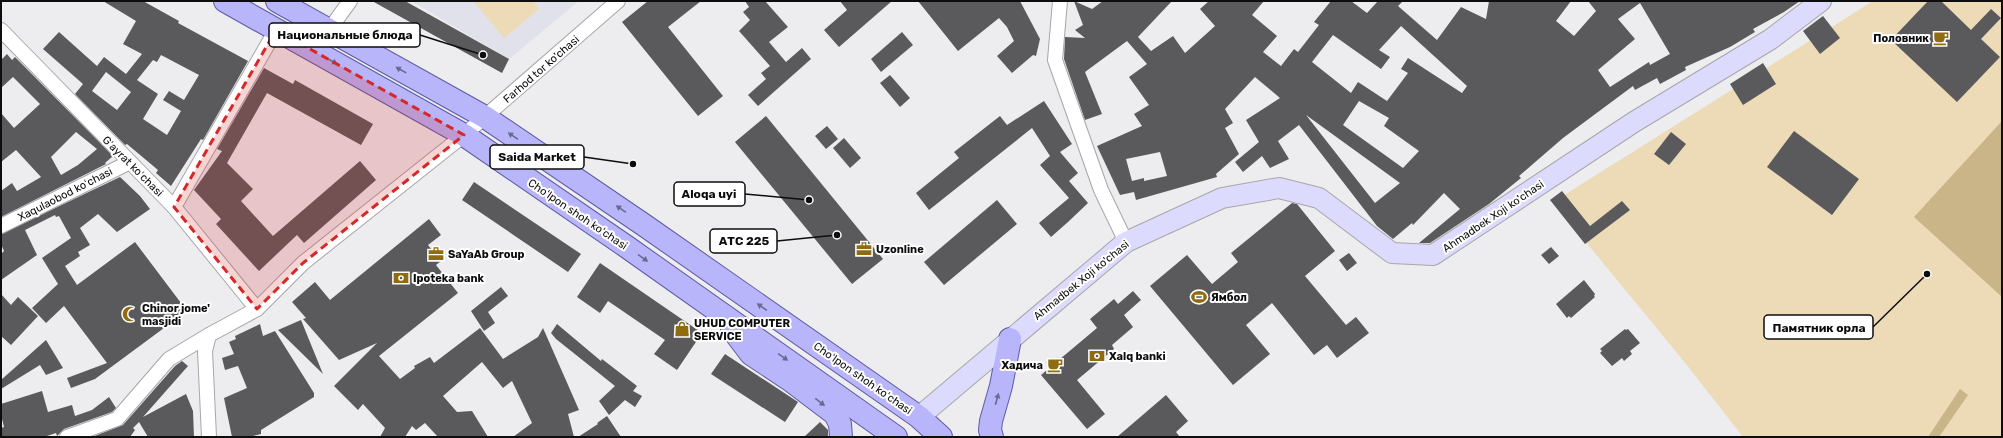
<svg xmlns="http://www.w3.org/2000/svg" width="2003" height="438" viewBox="0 0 2003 438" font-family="Rubik,sans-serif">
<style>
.built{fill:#e0e1eb}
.green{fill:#ecdbb6}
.water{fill:#cab589}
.building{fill:#5a5a5d;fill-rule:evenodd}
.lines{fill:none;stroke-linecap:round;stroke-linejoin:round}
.street-casing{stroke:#a7a7aa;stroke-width:16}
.secondary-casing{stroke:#a7a7aa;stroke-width:22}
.primary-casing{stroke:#5e5aa5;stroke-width:24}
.street{stroke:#fff;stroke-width:14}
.secondary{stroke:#dcdafd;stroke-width:20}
.primary{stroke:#b8b5fa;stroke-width:22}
.oneway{fill:#6b6990}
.marked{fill:#d62828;fill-opacity:0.2;stroke:#d62828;stroke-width:3;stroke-dasharray:8 5;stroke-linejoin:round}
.labels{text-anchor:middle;stroke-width:4;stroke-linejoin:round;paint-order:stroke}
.poi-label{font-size:11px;font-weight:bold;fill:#0d0d0e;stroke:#fff;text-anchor:start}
.street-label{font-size:11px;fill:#0d0d0e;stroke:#fff}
.leader{fill:none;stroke:#0d0d0e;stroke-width:1.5}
.callout-dot{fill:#0d0d0e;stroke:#fff;stroke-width:1.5}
.callout{fill:#fff;stroke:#0d0d0e;stroke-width:1.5}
.callout-label{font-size:12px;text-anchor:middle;font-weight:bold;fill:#0d0d0e}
</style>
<rect width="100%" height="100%" fill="#ededf0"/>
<path class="built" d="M411 1H579L509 59Z"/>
<g class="green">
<path d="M473 1H533L539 9 504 38Z"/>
<path d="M1873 1H2002V437H1743L1686 364 1553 202Z"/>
</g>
<g class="water">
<path d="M2002 121V297L1914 217Z"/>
<path d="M1960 389 1968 395 1939 437H1928Z"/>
</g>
<g class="building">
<path d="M103 1H143L179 21 178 23 248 61 203 140 201 139 171 186 156 173 158 170 127 144 125 145 75 94 83 84 43 49 59 32 97 66 104 57 126 74 142 54 123 44 136 21ZM161 55 199 75 184 100 169 91 163 100 181 111 167 135 143 119 158 94 137 80 153 60 157 62ZM106 72 131 92 117 110 92 91Z"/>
<path d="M372 1H405L509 59 502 73Z"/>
<path d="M648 1H701L668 27 723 96 698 116 622 22Z"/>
<path d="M745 1H765L788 27 769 42 786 62 802 48 811 59 758 106 748 95 766 79 761 73 770 66 739 31 750 20 743 12 749 7Z"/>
<path d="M840 1H892L839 47 824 30 847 10Z"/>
<path d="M918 1H1020L1040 39 1036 56 1033 55 1012 73 997 56 1014 41 1007 27 999 18 958 51Z"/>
<path d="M1074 1 1092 9 1103 1H1172L1138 37 1151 51 1173 36 1185 53 1215 26 1200 9 1209 1H1264L1252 15 1277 36 1263 52 1281 66 1294 49 1298 52 1319 25 1314 22 1331 1H1351L1367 13 1378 1H1403L1398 6 1437 40 1461 7 1486 19 1489 1H1571L1556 21 1574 36 1596 11 1588 1H1800L1784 12 1753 29 1755 32 1730 47 1685 67 1686 70 1660 84 1657 78 1635 90 1633 86 1563 138 1519 176 1521 178 1489 204 1430 243H1419L1460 209 1444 193 1413 225 1412 223 1393 239 1377 226 1299 125 1278 141 1289 159 1270 168 1262 156 1243 172 1235 162 1259 142 1246 120 1280 98 1255 77 1225 109 1233 123 1225 128 1239 154 1216 174 1217 177 1136 200 1134 192 1120 195 1097 146 1142 126 1134 114 1149 105 1129 77 1147 64 1127 41 1085 72 1102 114 1085 120 1064 59 1065 37 1085 38 1075 30 1083 25ZM1640 3 1670 54 1650 65 1649 62 1610 87 1598 70 1635 39 1618 19ZM1401 26 1467 86 1462 93 1408 58 1401 69 1408 73 1387 101 1358 82 1351 93 1312 62 1333 35 1381 69 1390 57 1379 50ZM1359 101 1389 118 1384 126 1419 151 1403 168 1343 125ZM1306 115 1400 183 1375 203ZM1160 152 1167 176 1144 181V178L1132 181 1126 159Z"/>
<path d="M1928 1H1941L1971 30 1991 9 2001 18 1981 39 2000 57 1957 102 1891 40Z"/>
<path d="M1823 16 1840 38 1820 54 1803 31Z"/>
<path d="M902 32 913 45 881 72 871 59Z"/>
<path d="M7 54 12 60 15 57 113 156 105 163 106 164 1 217V191L12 183 17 191 41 177 16 150 1 162V113L14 128 40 104 13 77 1 88V60ZM76 132 97 149 78 165 61 175 51 157Z"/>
<path d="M1763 63 1776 84 1743 105 1730 84Z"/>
<path d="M264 68 293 84 295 80 373 124 361 145 267 93 227 163 253 189 241 201 273 236 360 161 376 180 304 243 297 235 259 271 216 224 221 219 194 190 222 151 217 149Z"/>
<path d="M890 75 910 98 900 107 880 83Z"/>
<path d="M1044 101 1072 144 1060 152 1078 173 1069 181 1088 203 1068 222 1051 237 1039 223 1069 198 1040 165 1050 156 1032 128 929 210 916 193 959 158 954 152 1000 116 1007 125Z"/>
<path d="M766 116 883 259 852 284 735 142Z"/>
<path d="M827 126 838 139 826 149 815 136Z"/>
<path d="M1794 131 1859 179 1832 215 1767 167Z"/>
<path d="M1671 132 1686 144 1669 165 1654 154Z"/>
<path d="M844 138 861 158 850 168 833 148Z"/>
<path d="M120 177 140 196 150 209 117 232 98 214 80 228 90 245 78 252 80 256 65 266 77 285 135 242 187 311 95 379 71 388 67 378 107 363 64 306 46 323 32 308 58 284 42 258 71 238 59 216 56 217 55 215 25 230 37 255 1 280V254L4 251 1 244V234Z"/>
<path d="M474 182 581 254 568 272 462 200Z"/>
<path d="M1562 191 1590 226 1622 201 1630 210 1585 244 1550 200Z"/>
<path d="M997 200 1017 224 944 285 924 262Z"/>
<path d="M1292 203 1297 204 1335 251 1305 276 1346 325 1356 317 1369 333 1337 358 1327 345 1314 355 1272 303 1246 325 1270 354 1233 385 1150 286 1187 255 1212 284 1238 262 1231 253Z"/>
<path d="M429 219 441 235 428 245 441 261 436 265 458 293 379 356 400 379 415 368 414 366 430 357 434 363 480 328 503 359 538 337 543 328 579 410 568 414 574 437H513L532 423 512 381 503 388 482 362 443 396 457 412 472 411 488 437H438L425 423 416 430 412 426 405 437H380L385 428 363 404 358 410 334 386 377 343 339 360 303 319 306 318 292 302 315 282 330 300Z"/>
<path d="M1551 247 1559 256 1549 264 1541 255Z"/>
<path d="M1349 253 1357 263 1347 271 1339 260Z"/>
<path d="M600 263 702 333 677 370 654 354 665 340 608 301 600 313 577 297Z"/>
<path d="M1584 280 1595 294 1594 296 1595 297 1571 318 1569 316 1567 318 1556 304Z"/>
<path d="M501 287 508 296 488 312 495 323 484 331 471 311Z"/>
<path d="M1133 291 1141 300 1124 315 1133 327 1112 345 1114 349 1077 380 1105 414 1087 429 1041 375 1097 328 1090 319 1114 299 1118 304Z"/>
<path d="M1 294 11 305 18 297 38 316 11 345 1 336Z"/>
<path d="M301 320 323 374 278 330Z"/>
<path d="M260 324 263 336 275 331 314 393V397L261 430V434L249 437H232L224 398 247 388 238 366 225 370 222 358 234 354 229 342 236 339 235 336Z"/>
<path d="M557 324 601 361 602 359 637 386 633 391 642 396 635 407 625 400 609 415 599 401 615 386 556 339 551 333Z"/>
<path d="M1625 329 1626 330 1628 329 1640 343 1630 351 1632 354 1624 361 1622 358 1612 366 1600 353 1602 351 1600 349Z"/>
<path d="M46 340 63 368 46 375 40 365 1 389V380Z"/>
<path d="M725 354 798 402 785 422 711 374Z"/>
<path d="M182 361 188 366 143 417 186 394 193 411 194 437H148L139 422 133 428 135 430 130 437H92L123 425 175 366Z"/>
<path d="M42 391 48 412 72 405 75 416 92 410 109 397 116 408 112 412 64 429 57 436 56 433 44 437H1V428L4 427 1 415V404Z"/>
<path d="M1166 395 1188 421 1176 432 1180 437H1117Z"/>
<path d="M607 416 621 437H578L598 424 597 423Z"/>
<path d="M820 422 828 430V437H804Z"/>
</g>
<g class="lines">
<defs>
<g id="street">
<path d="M1060 1 1055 60 1101 190 1126 242"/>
<path d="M1 30 174 207 257 309"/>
<path d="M329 30 350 1"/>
<path d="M174 207 276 30"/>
<path d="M1 226 130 162"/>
<path d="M67 437 117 419 169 359 209 335"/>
<path d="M209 437 205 351 209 335 257 309 303 263 464 135 618 1"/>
</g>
<path id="secondary" d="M919 417 1126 242 1222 198 1279 188 1319 198 1392 253 1433 255 1634 122 1771 39 1821 1"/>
<g id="primary">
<path d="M225 1 464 135 627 247 896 437"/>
<path d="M277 1 485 117 644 225 919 417 941 437"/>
<path d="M732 329 751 354 790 380 835 414 840 424 841 437"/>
<path d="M992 437 990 430 991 421 1001 386 1010 339"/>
</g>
</defs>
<use href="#street" class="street-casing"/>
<use href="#secondary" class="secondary-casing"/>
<use href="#primary" class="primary-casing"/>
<use href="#street" class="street"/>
<use href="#secondary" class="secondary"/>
<use href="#primary" class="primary"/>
</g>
<defs><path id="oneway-solid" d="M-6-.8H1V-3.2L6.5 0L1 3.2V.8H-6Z"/></defs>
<g class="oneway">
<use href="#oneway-solid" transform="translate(332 61) rotate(29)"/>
<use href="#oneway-solid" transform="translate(401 70) rotate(-151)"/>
<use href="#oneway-solid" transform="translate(513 136) rotate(-146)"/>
<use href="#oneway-solid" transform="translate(621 209) rotate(-146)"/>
<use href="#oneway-solid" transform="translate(643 258) rotate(35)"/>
<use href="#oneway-solid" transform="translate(762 307) rotate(-145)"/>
<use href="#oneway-solid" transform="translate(783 357) rotate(35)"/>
<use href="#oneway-solid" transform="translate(997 399) rotate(-75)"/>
<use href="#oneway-solid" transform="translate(820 402) rotate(38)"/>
</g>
<path class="marked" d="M276 30 464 135 303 263 257 309 174 207Z"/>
<defs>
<symbol id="cafe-bare" viewBox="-9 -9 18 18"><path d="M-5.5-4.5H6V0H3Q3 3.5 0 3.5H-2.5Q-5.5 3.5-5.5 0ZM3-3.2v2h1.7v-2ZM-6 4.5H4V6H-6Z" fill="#8f6c10" stroke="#fff" stroke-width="2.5" paint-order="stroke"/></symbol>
<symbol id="office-bare" viewBox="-9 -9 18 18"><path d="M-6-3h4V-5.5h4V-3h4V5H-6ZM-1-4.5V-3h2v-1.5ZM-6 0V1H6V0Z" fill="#8f6c10" stroke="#fff" stroke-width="2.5" paint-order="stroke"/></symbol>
<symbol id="bank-bare" viewBox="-9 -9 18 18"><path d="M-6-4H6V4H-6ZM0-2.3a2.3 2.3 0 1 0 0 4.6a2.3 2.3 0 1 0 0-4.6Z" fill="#8f6c10" stroke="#fff" stroke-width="2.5" paint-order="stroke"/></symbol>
<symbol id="stadium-bare" viewBox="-9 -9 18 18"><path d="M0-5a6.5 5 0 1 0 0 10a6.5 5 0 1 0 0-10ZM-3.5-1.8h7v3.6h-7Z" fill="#8f6c10" stroke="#fff" stroke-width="2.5" paint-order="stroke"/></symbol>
<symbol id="mosque-bare" viewBox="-9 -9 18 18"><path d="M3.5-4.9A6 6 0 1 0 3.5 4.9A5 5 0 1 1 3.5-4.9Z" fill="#8f6c10" stroke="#fff" stroke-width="2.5" paint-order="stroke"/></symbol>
<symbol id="shop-bare" viewBox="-9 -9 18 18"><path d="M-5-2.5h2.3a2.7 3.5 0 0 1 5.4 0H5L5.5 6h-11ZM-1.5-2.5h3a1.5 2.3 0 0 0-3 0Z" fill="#8f6c10" stroke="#fff" stroke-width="2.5" paint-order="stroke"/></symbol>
</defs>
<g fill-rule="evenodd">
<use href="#cafe-bare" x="1930" y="27" width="22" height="22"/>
<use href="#office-bare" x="853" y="238" width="22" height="22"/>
<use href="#office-bare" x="425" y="243" width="22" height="22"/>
<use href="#bank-bare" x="390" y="267" width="22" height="22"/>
<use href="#stadium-bare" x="1188" y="286" width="22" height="22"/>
<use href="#mosque-bare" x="119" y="303" width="22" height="22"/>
<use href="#shop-bare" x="671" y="318" width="22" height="22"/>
<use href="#bank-bare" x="1086" y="345" width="22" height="22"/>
<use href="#cafe-bare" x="1044" y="354" width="22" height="22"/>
</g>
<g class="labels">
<g class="poi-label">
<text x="1929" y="42" text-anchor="end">Половник</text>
<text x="876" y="253">Uzonline</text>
<text x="448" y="258">SaYaAb Group</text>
<text x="413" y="282">Ipoteka bank</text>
<text x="1211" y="301">Ямбол</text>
<text x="142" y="312">Chinor jome'<tspan x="142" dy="13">masjidi</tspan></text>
<text x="694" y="327">UHUD COMPUTER<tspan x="694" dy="13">SERVICE</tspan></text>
<text x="1109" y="360">Xalq banki</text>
<text x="1043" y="369" text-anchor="end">Хадича</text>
</g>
<g class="street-label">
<text transform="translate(541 69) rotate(-41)" y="4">Farhod tor ko'chasi</text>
<text transform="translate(133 166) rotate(45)" y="4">Gʻayrat koʻchasi</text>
<text transform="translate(65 194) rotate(-27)" y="4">Xaqulaobod koʻchasi</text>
<text transform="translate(578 214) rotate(34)" y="4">Choʻlpon shoh koʻchasi</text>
<text transform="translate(1493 216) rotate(-34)" y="4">Ahmadbek Xoji ko'chasi</text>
<text transform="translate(1081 280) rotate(-39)" y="4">Ahmadbek Xoji ko'chasi</text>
<text transform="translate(863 378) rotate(35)" y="4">Choʻlpon shoh koʻchasi</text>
</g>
</g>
<path class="leader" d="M483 55L420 35M633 164L584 157M809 200L745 194M837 235L777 241M1927 274L1873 327"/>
<g class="callout-dot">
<circle cx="483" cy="55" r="4"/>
<circle cx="633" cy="164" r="4"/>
<circle cx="809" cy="200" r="4"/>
<circle cx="837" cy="235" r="4"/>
<circle cx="1927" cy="274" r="4"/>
</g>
<g class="callout">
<rect x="269" y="23" width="151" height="24" rx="4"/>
<rect x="490" y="145" width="94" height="24" rx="4"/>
<rect x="674" y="182" width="71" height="24" rx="4"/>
<rect x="710" y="229" width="67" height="24" rx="4"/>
<rect x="1764" y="315" width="109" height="24" rx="4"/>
</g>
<g class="callout-label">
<text x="345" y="39">Национальные блюда</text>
<text x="537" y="161">Saida Market</text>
<text x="709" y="198">Aloqa uyi</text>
<text x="744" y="245">АТС 225</text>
<text x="1819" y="332">Памятник орла</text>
</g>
<rect width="2003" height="438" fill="none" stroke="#0d0d0e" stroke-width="4"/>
</svg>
